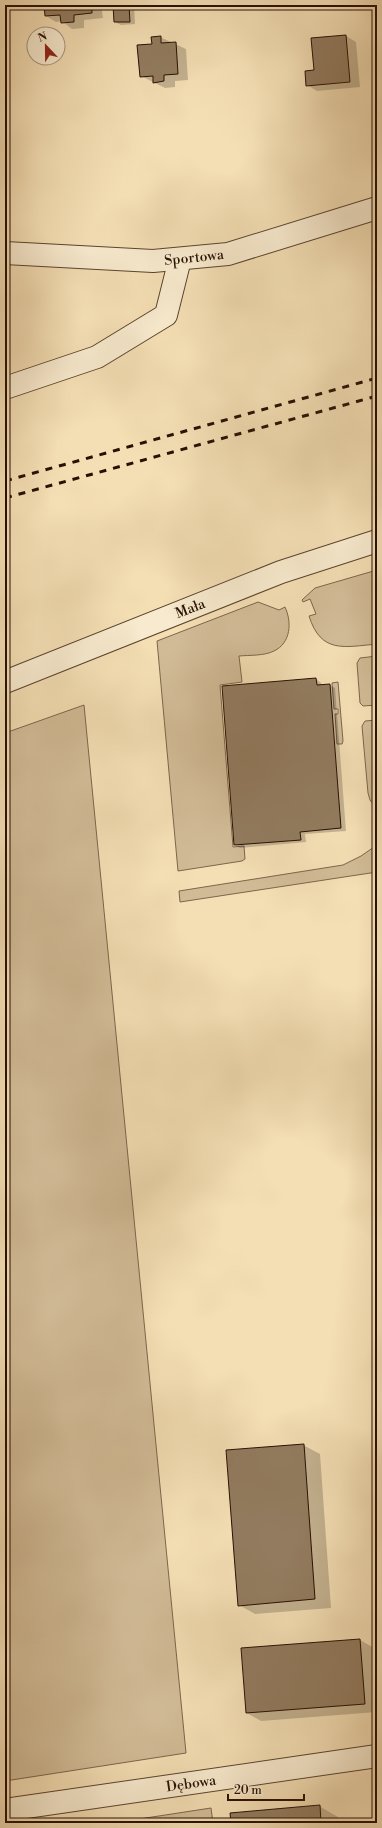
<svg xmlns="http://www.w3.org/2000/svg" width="382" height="1828" viewBox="0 0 382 1828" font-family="'Libre Bodoni',serif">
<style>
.green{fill:#d1bb96;stroke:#7c664c}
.shadow{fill:#0003}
.building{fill:#927b5f;stroke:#271002}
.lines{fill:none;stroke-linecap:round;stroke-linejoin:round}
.minor-casing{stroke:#5a442e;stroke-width:24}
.minor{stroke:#f8eace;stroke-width:22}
.rail{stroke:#271002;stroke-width:3;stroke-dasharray:7 7;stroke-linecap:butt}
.labels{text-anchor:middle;stroke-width:3.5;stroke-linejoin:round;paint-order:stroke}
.street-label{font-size:14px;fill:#271002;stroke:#f8eace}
</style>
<rect width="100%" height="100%" fill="#f4deb4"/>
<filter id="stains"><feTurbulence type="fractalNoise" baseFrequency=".005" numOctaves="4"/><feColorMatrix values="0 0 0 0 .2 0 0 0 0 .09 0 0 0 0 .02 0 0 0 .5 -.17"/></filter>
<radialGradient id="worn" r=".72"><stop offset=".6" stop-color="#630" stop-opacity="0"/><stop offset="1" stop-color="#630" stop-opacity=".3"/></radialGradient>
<g class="green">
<path d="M377 570V644C344 647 321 654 309 616L316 614 310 599 303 602 302 600 315 588Z"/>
<path d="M258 602 279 610 285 607C292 622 291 643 274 651 264 656 250 655 239 656L242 682 220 685 233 847 244 846 245 859 242 861 178 871 157 641Z"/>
<path d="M377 656V705L363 706 360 703 357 663 360 658Z"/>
<path d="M338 682 343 741 342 744H337L335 714H338V709H334L332 683Z"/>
<path d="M84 705 186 1753 5 1781V733Z"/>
<path d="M377 720V809L370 800 368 793 362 726 365 721Z"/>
<path d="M377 845V872L180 902 179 891 343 865 361 856Z"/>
<path d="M211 1808 213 1823H113Z"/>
</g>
<g class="shadow">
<path d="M45 5H101L103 18 84 20V28L72 29 62 21 56 22 46 16Z"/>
<path d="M114 5H134L135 24 121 25 115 22Z"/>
<path d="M346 36 356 42 360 87 317 91 307 85 315 71Z"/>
<path d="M160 37 186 49 188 80 175 81V87L165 88 141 76 153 45Z"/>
<path d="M316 679 321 683 322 686 330 685 335 688 346 831 305 834 306 842 240 848 235 845Z"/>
<path d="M303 1445 320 1454 331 1608 255 1614 239 1605Z"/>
<path d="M360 1640 374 1648 377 1712 261 1721 247 1713Z"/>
<path d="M319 1806 338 1817V1823H232Z"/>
</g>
<g class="building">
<path d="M44 5H92V13L74 15V22L61 23 60 15 45 16Z"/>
<path d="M113 5H129L130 22H114Z"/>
<path d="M346 35 350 82 306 86 305 71 314 70 311 38Z"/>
<path d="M161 36V43L176 42 178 74 164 75V81L153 83V76L140 77 137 45 152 44 151 37Z"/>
<path d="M316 678 317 685 330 684 341 828 300 832 301 840 234 845 222 686Z"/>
<path d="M304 1444 315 1599 238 1606 226 1450Z"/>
<path d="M360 1639 365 1704 246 1713 241 1648Z"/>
<path d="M320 1805 321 1823H231L230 1813Z"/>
</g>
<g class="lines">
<defs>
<g id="minor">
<path d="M5 253 153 261 228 254 377 208"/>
<path d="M5 388 97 357 166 315 180 259"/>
<path d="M5 682 281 572 377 541"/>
<path d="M5 1810 377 1756"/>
</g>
</defs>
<use href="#minor" class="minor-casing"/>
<use href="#minor" class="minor"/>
<g class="rail">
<path d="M5 481 377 378"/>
<path d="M5 498 377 396"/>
</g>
</g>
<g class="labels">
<g class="street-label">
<text transform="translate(194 257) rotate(-6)" y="5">Sportowa</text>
<text transform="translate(190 608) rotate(-21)" y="5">Mała</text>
<text transform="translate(191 1783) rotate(-8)" y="5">Dębowa</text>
</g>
</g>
<rect width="382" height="1828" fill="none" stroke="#f4deb4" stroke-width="20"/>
<rect x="6" y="6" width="370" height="1816" fill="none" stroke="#271002" stroke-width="2"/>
<rect x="10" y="10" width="362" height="1808" fill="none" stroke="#271002"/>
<g transform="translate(46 46) rotate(338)"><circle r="19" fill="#f8eace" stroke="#a4937c"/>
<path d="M0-3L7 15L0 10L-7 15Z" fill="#8f2418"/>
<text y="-6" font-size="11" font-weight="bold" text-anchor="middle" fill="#271002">N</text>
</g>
<path d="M228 1794v6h76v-6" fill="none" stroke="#271002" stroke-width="2"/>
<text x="234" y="1794" font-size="12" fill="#271002" stroke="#f8eace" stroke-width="3" paint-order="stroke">20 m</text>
<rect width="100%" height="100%" filter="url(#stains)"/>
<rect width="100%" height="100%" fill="url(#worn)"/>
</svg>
